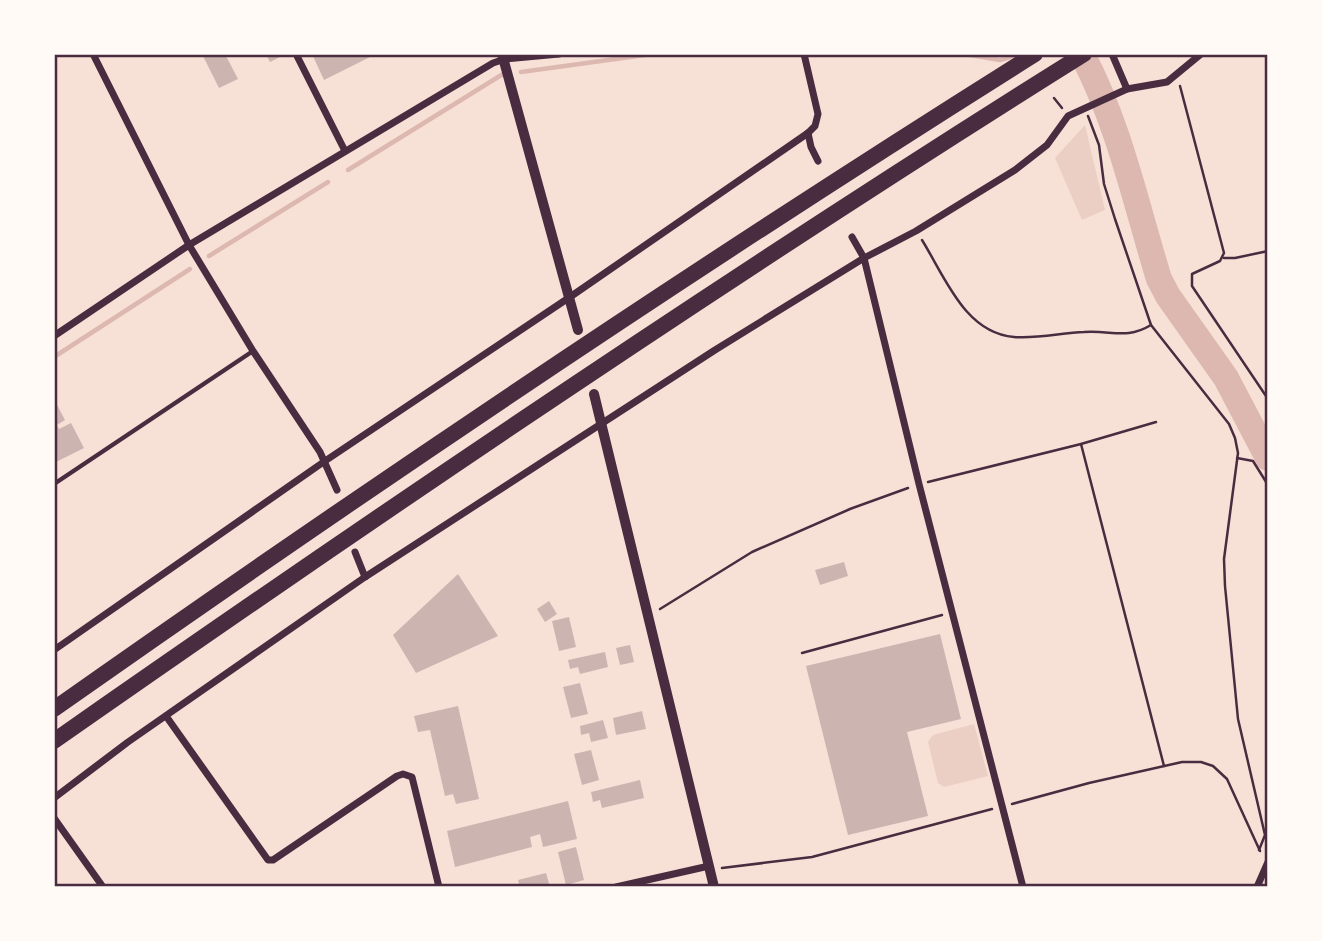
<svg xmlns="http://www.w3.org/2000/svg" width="1322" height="941" viewBox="0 0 1322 941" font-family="Barlow,sans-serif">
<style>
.green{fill:#ebcfc5}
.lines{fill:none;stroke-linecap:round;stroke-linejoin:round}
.stream{stroke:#dcb8b0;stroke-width:4.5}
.river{stroke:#dcb8b0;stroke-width:26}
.building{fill:#ccb4b1}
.path{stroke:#4a2c40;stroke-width:2.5}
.service{stroke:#4a2c40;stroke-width:4.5}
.minor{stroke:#4a2c40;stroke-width:7}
.tertiary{stroke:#4a2c40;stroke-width:10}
.motorway{stroke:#4a2c40;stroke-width:16}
.neatline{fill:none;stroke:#4a2c40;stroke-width:2.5}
</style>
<rect width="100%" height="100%" fill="#f7e1d7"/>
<g class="green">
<path d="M1085 125 1105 210 1082 220 1055 158Z"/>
<path d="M974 724 988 776 944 787 938 783 928 742 933 735Z"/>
</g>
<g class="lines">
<g class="stream">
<path d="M964 54 1000 60 1021 54"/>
<path d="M521 72 652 54"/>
<path d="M348 170 503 74"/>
<path d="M209 256 328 182"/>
<path d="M54 357 190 269"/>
</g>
<path class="river" d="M1082 54C1119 124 1136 204 1159 279L1168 296 1226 378 1268 458"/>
</g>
<g class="building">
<path d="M202 54H225L238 79 219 88Z"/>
<path d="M266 54H286L270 62Z"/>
<path d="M312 54H376L324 80Z"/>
<path d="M54 399 65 420 57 425 59 429 71 423 84 448 54 463Z"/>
<path d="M844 562 848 576 820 585 815 570Z"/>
<path d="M458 574 498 636 416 673 393 635Z"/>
<path d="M549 601 557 614 545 622 537 609Z"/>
<path d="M569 617 576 647 559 651 552 621Z"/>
<path d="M940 634 961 719 907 732 928 816 848 835 806 666Z"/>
<path d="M630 645 634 662 620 665 616 648Z"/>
<path d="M605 652 608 667 580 674 578 667 570 669 568 660Z"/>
<path d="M580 683 588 714 571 718 563 687Z"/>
<path d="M458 706 479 799 456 804 453 794 445 796 430 730 418 732 414 716Z"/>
<path d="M642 711 646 729 616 735 613 718Z"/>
<path d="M603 720 608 738 591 742 589 733 581 735 580 726Z"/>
<path d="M591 750 599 780 582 785 574 754Z"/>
<path d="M640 780 644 798 602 808 600 800 593 802 591 792Z"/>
<path d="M568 801 577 839 543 847 540 834 530 837 532 847 455 867 447 831Z"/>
<path d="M576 847 584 880 566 885 558 852Z"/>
<path d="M546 873 550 887H520L518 880Z"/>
</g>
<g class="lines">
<g class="path">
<path d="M1180 86 1224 253 1220 261 1192 274V286L1268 399"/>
<path d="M1054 98 1062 108"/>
<path d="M1088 116 1099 145 1104 184 1115 219 1151 325 1229 424 1235 438 1238 453 1224 559 1225 586 1238 719 1265 835 1259 850"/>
<path d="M922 240C945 277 965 333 1014 337 1037 339 1061 333 1084 332 1112 330 1126 340 1151 325"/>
<path d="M1224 258H1235L1268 251"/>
<path d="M1081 444 1164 766"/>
<path d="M1237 458 1253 461 1268 485"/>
<path d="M928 482 1081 444 1156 422"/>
<path d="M660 609 752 552 850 509 908 488"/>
<path d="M802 653 942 615"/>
<path d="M1012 804 1089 783 1182 762H1201L1213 766 1227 779 1260 851"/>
<path d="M722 868 812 857 992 809"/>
</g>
<path class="service" d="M54 484 253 351"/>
<g class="minor">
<path d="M93 54 189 245 253 351 320 452 337 490"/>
<path d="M296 54 345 151"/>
<path d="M1112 54 1127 89"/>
<path d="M808 133 811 147 818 161"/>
<path d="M852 237 864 258 919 484 1023 887"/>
<path d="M54 336 189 245 493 63 505 59 559 54"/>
<path d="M355 552 365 577"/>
<path d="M54 650 325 461 570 297 808 133 815 126 818 114 804 54"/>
<path d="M166 716 268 860H273L397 776 403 774 412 777 439 887"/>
<path d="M54 798 128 742 365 577 715 350 864 258 916 231 1015 170 1047 145 1068 116 1127 89 1167 82 1201 54"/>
<path d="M54 818 103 887"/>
<path d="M616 887 709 866"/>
<path d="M1257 887 1268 862"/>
</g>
<g class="tertiary">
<path d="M502 54 578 330"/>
<path d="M594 394 714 887"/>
</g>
<g class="motorway">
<path d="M54 709C375 483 702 263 1035 54"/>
<path d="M54 741C393 504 734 273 1084 54"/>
</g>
</g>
<rect width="1322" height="941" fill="none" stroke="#fffaf5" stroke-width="112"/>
<rect x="56" y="56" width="1210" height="829" class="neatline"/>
</svg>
